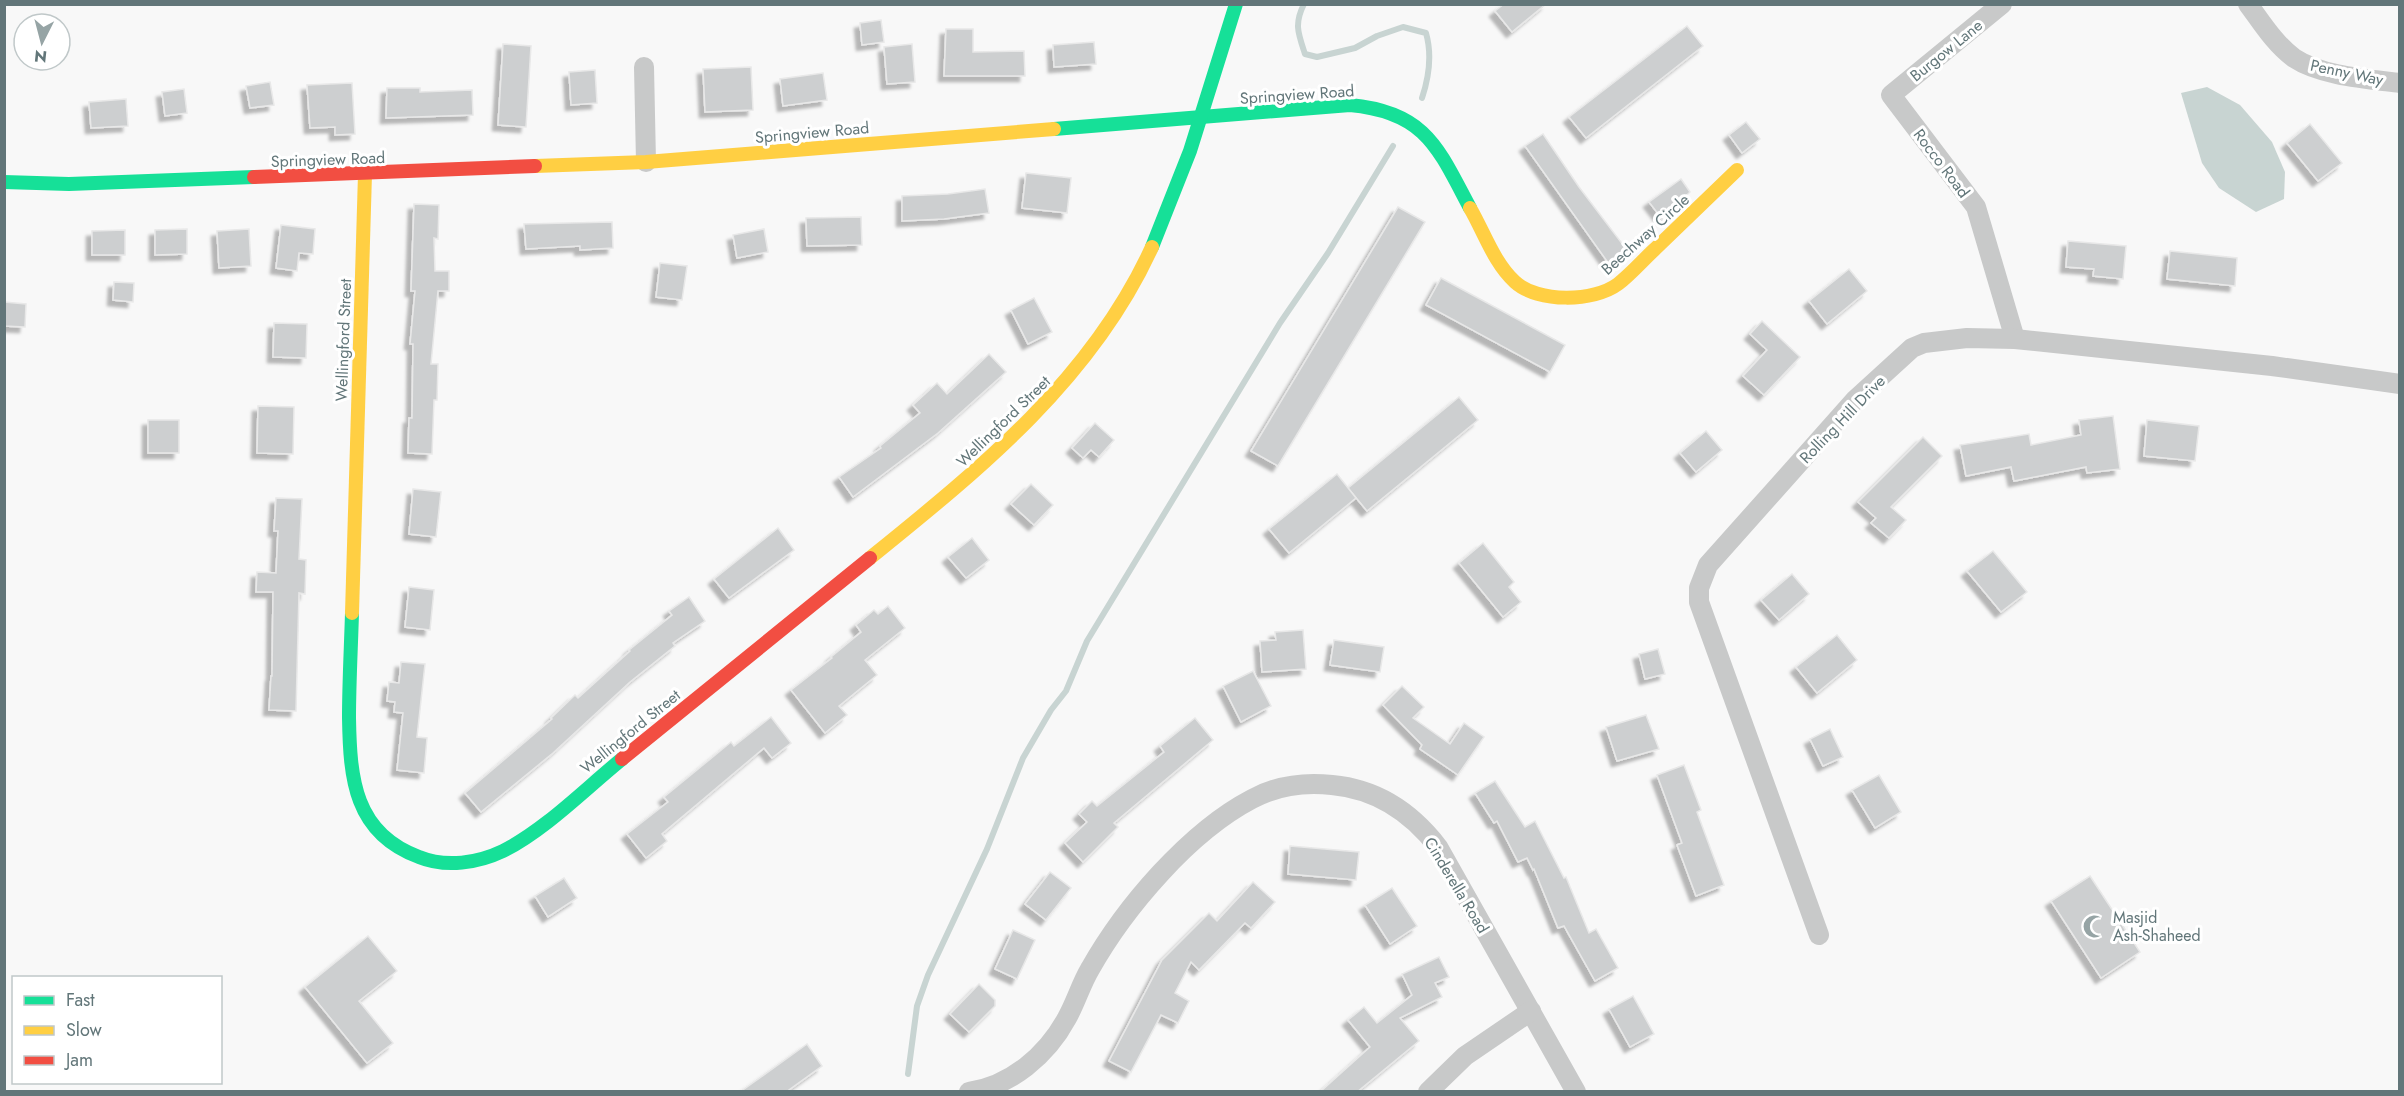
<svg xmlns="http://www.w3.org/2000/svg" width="2404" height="1096" viewBox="0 0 2404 1096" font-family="Jost,sans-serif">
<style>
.water{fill:#c8d4d2}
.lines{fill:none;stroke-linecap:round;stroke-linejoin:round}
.stream{stroke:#c8d4d2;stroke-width:6}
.building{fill:#cdcfd0;stroke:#e8e8e8;stroke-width:1.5;filter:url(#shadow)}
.street{stroke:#c8c9c9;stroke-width:20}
.fast{stroke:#16e098;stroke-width:14}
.slow{stroke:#ffcf43;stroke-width:14}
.jam{stroke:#f24e42;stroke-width:14}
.labels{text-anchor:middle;stroke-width:6;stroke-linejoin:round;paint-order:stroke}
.street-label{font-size:16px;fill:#627679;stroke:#fff}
.poi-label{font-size:16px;fill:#627679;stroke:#fff;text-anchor:start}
</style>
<defs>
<filter id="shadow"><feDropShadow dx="-5.5" dy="5.5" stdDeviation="1.5" flood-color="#0004"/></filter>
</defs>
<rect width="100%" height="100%" fill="#f8f8f8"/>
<path class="water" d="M2207 87 2240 105 2272 142 2285 172 2284 199 2256 212 2219 188 2202 163 2181 93Z"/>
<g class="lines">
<g class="stream">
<path d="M1304 4C1294 24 1298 33 1305 54L1317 57 1355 48 1377 36 1403 27 1426 33C1432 54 1429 77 1422 98"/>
<path d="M908 1074 917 1006 928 975 987 849 1023 758 1051 710 1066 691 1087 641 1280 323 1328 253 1393 146"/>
</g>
</g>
<g class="building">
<path d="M1504 4H1546L1512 32 1495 11Z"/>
<path d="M881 20 884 42 862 45 860 23Z"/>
<path d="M1687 26 1703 46 1586 138 1569 117Z"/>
<path d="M946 29H973V52L1024 51 1025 76H944Z"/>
<path d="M1094 42 1096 64 1054 67 1053 45Z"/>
<path d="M503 44 531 46 526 127 498 125Z"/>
<path d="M912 44 915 82 887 84 884 47Z"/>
<path d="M751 67 753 110 705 112 703 69Z"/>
<path d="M595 70 597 103 571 105 569 72Z"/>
<path d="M823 73 827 100 783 106 780 79Z"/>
<path d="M270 82 274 105 250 108 246 86Z"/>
<path d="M352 83 355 134 335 135V127L310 128 307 85Z"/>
<path d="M387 88H420V92L472 90 473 115 386 118Z"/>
<path d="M184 89 187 113 165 116 162 92Z"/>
<path d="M126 99 128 126 91 128 89 102Z"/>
<path d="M1746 122 1760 139 1742 153 1729 135Z"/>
<path d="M2310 124 2342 163 2318 181 2287 143Z"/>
<path d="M1543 134 1579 187 1627 250 1609 264 1525 146Z"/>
<path d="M1026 173 1071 178 1067 213 1022 208Z"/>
<path d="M1681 179 1690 192 1662 219 1649 202Z"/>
<path d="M985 189 989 213 944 219 902 221V196L948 194Z"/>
<path d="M414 204 439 205 438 239 434 238 435 271H449V291H438L431 364H438L437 400H434L432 454 408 453 409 418H412L413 344H410L415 291H411Z"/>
<path d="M1398 207 1425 222 1278 466 1251 451Z"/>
<path d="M861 217 862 245 807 246 806 218Z"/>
<path d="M612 222 613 248 580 250V246L526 249 524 224Z"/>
<path d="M281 225 315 229 313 254 299 253 297 271 276 268Z"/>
<path d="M187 229V254L155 255V230Z"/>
<path d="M249 229 251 266 219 268 217 231Z"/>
<path d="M764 229 768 252 737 258 733 235Z"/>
<path d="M125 230V255H92V231Z"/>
<path d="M2068 241 2126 246 2123 279 2093 276 2094 269 2066 267Z"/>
<path d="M2170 251 2237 258 2235 286 2167 279Z"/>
<path d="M660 263 687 266 682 300 656 297Z"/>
<path d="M1849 269 1867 291 1827 324 1809 301Z"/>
<path d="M1441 278 1565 345 1550 372 1426 305Z"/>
<path d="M114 282 134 283 133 302 113 300Z"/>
<path d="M1034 298 1052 332 1028 344 1011 310Z"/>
<path d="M4 302 26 304 25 327 4 326Z"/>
<path d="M1762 321 1800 357 1764 395 1743 376 1767 350 1750 334Z"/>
<path d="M274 323 307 324 306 358 273 357Z"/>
<path d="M989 354 1006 372 938 433 853 497 839 477 881 448 880 446 920 413 913 405 937 383 947 394Z"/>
<path d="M1459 397 1478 420 1367 511 1348 488Z"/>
<path d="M258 406 294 407 293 454 257 453Z"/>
<path d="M2113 416 2120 469 2087 473 2086 467 2014 481 2011 467 1966 476 1960 445 2029 434 2031 445 2081 435 2079 420Z"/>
<rect x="148" y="420" width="31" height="33"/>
<path d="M2147 420 2199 426 2195 461 2144 456Z"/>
<path d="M1095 423 1114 440 1099 457 1091 450 1083 458 1072 448Z"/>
<path d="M1706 431 1722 450 1696 472 1680 453Z"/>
<path d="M1923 437 1942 456 1891 507 1906 520 1889 538 1871 523 1876 518 1858 502Z"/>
<path d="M1337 474 1356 498 1289 553 1269 529Z"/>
<path d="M1031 484 1053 505 1034 525 1011 504Z"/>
<path d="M413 489 441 492 436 537 409 534Z"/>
<path d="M276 498 302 499 299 559 306 560 305 594 299 593 296 711 269 710 271 676H272L273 592H256L257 572 276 573 278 531H274Z"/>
<path d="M778 528 794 550 729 598 714 579Z"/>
<path d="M972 538 989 560 966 578 948 557Z"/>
<path d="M1483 543 1514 582 1509 587 1521 602 1503 617 1459 563Z"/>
<path d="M1993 551 2027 592 2001 612 1967 571Z"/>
<path d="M1792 574 1809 594 1779 620 1761 600Z"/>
<path d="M409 587 434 590 430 630 405 627Z"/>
<path d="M689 597 705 621 673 643 675 646 630 682 553 753 481 812 465 793 552 719 551 718 575 695 578 698 630 651 629 650 672 615 669 611Z"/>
<path d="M888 606 905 628 865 660 877 675 839 706 847 715 825 733 791 690 832 658 831 657 861 632 856 625 874 610 878 614Z"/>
<path d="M1303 630 1306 669 1262 672 1260 641 1276 640 1275 632Z"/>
<path d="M1837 635 1857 660 1817 693 1796 667Z"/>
<path d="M1334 640 1384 647 1380 672 1330 665Z"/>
<path d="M1658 649 1665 674 1645 679 1639 654Z"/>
<path d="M401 662 425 664 417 737 427 738 424 773 397 770 403 713 394 712 395 702 387 701 389 682 399 683Z"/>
<path d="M1253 671 1271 706 1241 722 1223 686Z"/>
<path d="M1402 686 1424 707 1413 718 1450 744 1464 723 1484 737 1458 775 1420 749 1422 745 1383 705Z"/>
<path d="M1646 715 1659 749 1617 761 1606 727Z"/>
<path d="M771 717 791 743 772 758 764 748 662 834 667 841 646 858 627 834 668 802 664 797 731 742 734 746Z"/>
<path d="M1195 718 1213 740 1114 823 1118 827 1083 862 1065 843 1087 822 1079 814 1092 801 1097 806 1164 752 1160 746Z"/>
<path d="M1830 729 1843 757 1823 766 1810 739Z"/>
<path d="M1684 765 1701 810 1697 812 1724 885 1696 896 1677 845 1682 843 1657 775Z"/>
<path d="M1879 775 1901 812 1875 828 1852 790Z"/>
<path d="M1495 781 1525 827 1535 821 1564 878 1566 877 1589 933 1596 929 1618 968 1595 981 1564 926 1558 928 1534 869 1533 870 1527 858 1518 862 1497 821 1494 823 1475 793Z"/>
<path d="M1290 846 1359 852 1356 880 1288 874Z"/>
<path d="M1050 872 1071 888 1046 920 1025 904Z"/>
<path d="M2090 876 2140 952 2101 978 2051 901Z"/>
<path d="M564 878 577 898 548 917 535 896Z"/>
<path d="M1253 882 1275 902 1251 928 1245 923 1199 970 1191 962 1175 993 1189 1001 1178 1023 1161 1015 1131 1072 1109 1061 1162 960 1209 913 1217 921Z"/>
<path d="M1392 888 1417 926 1390 944 1365 905Z"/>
<path d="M1013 930 1035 940 1017 979 995 969Z"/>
<path d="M368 936 397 971 359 1001 393 1043 367 1063 305 987Z"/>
<path d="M1439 957 1449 977 1435 983 1442 997 1400 1018 1419 1041 1357 1092H1320L1370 1047 1348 1020 1364 1007 1377 1023 1412 995 1402 974Z"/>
<path d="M979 984 995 1000V1006L969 1032 950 1014Z"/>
<path d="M1633 996 1654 1034 1630 1047 1609 1009Z"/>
<path d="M807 1044 822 1066 786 1092H740Z"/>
</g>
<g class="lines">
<g class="street">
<path d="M2002 4 1891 95 1976 207 2015 339"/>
<path d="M2248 4C2262 23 2275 44 2294 58 2321 76 2368 79 2400 83"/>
<path d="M644 67 646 162"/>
<path d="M1819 935 1699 602V588L1708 565 1855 400 1912 348 1924 343 1967 338 2015 339 2272 366 2400 384"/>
<path d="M969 1092C1011 1086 1047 1055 1067 1018 1076 1002 1081 984 1090 969 1125 907 1189 832 1252 799 1276 786 1305 782 1332 785 1376 789 1411 812 1438 847L1576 1092"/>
<path d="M1428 1092 1465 1056 1531 1011"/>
</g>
<g class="fast">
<path d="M1054 129 1350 105C1426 112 1438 148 1470 208"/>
<path d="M4 182 69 184 254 177"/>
<path d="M1152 247 1190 151 1236 4"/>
<path d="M352 613C351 648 349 683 349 718 350 778 354 833 419 857 446 868 478 863 503 851 545 830 585 789 622 759"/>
</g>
<g class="slow">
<path d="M535 166 646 162 1054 129"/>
<path d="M1470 208C1484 232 1494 263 1515 282 1538 303 1594 302 1618 284 1631 274 1643 260 1655 249 1682 223 1710 196 1737 170"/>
<path d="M870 558C980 469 1092 379 1152 247"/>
<path d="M352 613 365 174"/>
</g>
<g class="jam">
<path d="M254 177 535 166"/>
<path d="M622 759 870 558"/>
</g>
</g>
<defs>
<symbol id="mosque-bare" viewBox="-9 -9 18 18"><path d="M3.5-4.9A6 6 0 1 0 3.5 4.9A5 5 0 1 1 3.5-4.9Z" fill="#96a4a5" stroke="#fff" stroke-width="2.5" paint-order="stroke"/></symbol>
</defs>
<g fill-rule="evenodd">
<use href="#mosque-bare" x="2078" y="910" width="33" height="33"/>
</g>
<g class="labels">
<g class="street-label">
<text transform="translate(1946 50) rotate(-39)" y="6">Burgow Lane</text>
<text transform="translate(2347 72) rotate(12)" y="6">Penny Way</text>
<text transform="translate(1297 94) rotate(-4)" y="6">Springview Road</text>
<text transform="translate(812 132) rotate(-5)" y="6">Springview Road</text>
<text transform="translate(328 159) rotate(-2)" y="6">Springview Road</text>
<text transform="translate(1942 163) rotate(53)" y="6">Rocco Road</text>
<text transform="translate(1645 234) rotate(-42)" y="6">Beechway Circle</text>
<text transform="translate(343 340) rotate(-88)" y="6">Wellingford Street</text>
<text transform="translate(1842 419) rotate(-46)" y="6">Rolling Hill Drive</text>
<text transform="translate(1003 421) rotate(-44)" y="6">Wellingford Street</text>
<text transform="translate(630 731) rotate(-39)" y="6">Wellingford Street</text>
<text transform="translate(1457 885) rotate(59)" y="6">Cinderella Road</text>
</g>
<g class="poi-label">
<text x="2113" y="923">Masjid<tspan x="2113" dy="18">Ash-Shaheed</tspan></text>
</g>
</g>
<rect width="2404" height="1096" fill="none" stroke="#627679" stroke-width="12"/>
<rect x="12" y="976" width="210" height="108" fill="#ffffff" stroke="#c0c8c9" stroke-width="1.5"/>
<rect x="24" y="996" width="30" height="9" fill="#16e098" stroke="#c0c8c9" stroke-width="1.5"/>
<text x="66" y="1006" font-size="18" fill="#627679">Fast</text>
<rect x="24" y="1026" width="30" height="9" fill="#ffcf43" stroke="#c0c8c9" stroke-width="1.5"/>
<text x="66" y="1036" font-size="18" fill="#627679">Slow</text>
<rect x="24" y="1056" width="30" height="9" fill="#f24e42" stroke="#c0c8c9" stroke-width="1.5"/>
<text x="66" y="1066" font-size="18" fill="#627679">Jam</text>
<g transform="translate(42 42) rotate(186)"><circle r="28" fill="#ffffff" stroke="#c0c8c9" stroke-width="1.5"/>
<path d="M0-4.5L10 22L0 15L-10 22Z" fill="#96a4a5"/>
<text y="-9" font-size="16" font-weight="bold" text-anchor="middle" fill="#627679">N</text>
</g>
</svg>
